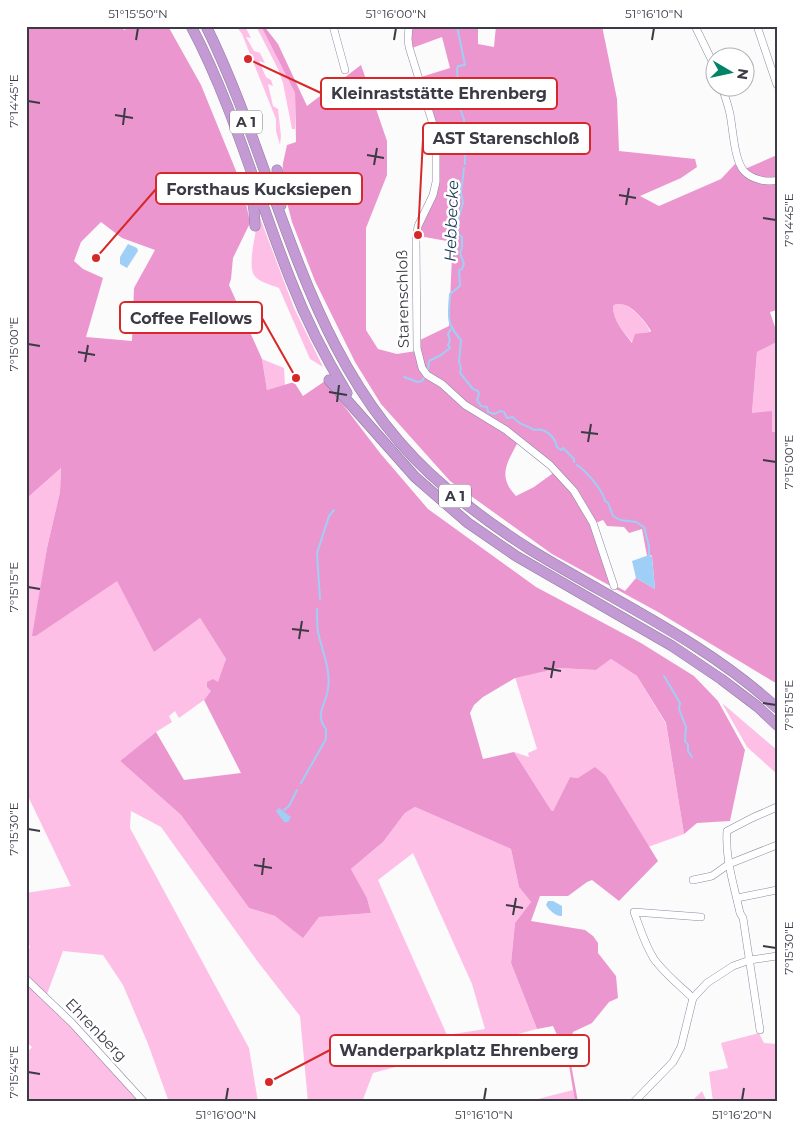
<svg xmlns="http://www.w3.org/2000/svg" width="803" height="1128" viewBox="0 0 803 1128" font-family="Montserrat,sans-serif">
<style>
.green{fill:#febfe7;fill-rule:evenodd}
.forest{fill:#ec96cf;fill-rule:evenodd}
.water{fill:#9fcff6}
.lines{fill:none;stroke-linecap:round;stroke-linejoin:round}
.stream{stroke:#9fcff6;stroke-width:2}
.minor-casing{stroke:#8d89a3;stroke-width:8}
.highway-casing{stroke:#9378a1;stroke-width:11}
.minor{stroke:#fff;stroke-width:7}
.highway{stroke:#c39ad3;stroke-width:10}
.ticks{fill:none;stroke:#3b3a45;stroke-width:2}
.labels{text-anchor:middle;stroke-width:5;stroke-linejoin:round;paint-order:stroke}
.shield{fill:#fff;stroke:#76757d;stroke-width:1}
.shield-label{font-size:14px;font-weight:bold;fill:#3b3a45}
.street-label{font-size:15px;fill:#3b3a45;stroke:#fff}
.water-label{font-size:16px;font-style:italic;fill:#183c56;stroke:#fff}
.leader{fill:none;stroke:#d62828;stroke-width:2}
.callout-dot{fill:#d62828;stroke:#fff;stroke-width:2}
.callout{fill:#fff;stroke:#d62828;stroke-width:2}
.callout-label{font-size:16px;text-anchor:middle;font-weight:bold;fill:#3b3a45}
.neatline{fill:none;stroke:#3b3a45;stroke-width:2}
.ticks-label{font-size:12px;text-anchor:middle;fill:#3b3a45}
</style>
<rect width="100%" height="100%" fill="#fbfbfb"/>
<g class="green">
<path d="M236 26H245L251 38 246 37 254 51 260 53 265 63 259 61 266 77 271 80 273 86 268 84 273 106 278 109 281 136 280 145 276 131V119L242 34Z"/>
<path d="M256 26H261L295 93V129H292L283 83 278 69Z"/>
<path d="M259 215 294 308 323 367 310 359 279 288C272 285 258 282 254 275 247 264 257 228 259 215Z"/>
<path d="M616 304C619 304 622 304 625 305 633 308 649 325 650 332L643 333 633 343C624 332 613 321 613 306Z"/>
<path d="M777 342V432H772L752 414 757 352Z"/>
<path d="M262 359 284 368 285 385 267 390Z"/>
<path d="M61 468 60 492 47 548 33 636H36L117 580 154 651 200 618 226 659 221 679 204 700 179 718 175 711 169 716 172 722 156 732 120 761 181 815 249 908 275 916 303 937 318 917 371 913 367 898 351 869 383 842 405 813 415 807 511 849 519 887 531 902 515 923 511 963 537 1029 373 1073 362 1102H308L300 1016 258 962 161 827 131 811 130 828 249 1048 258 1102H169L148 1044 123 985 103 955 63 951 47 994 26 975V948H30L26 934V893L71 886 26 792V499ZM413 853 472 984 485 1029 447 1035 378 880Z"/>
<path d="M611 659 637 676 666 724 684 834 648 847 606 776 578 778 570 777 553 811 551 810 514 752 529 757 528 753 537 749 515 677 559 668 596 670Z"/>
<path d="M722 703 777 750V774L747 747Z"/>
<path d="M26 982 72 1026 142 1102H26V1054L32 1047 26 1042Z"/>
<path d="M759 1033 764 1043 777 1044V1102H713L709 1072 728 1068 721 1043Z"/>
<path d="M573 1090 575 1102H526Z"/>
<path d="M702 1091 707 1102H691Z"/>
</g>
<g class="forest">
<path d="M26 26H122L124 30 132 26H168L201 85 243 188 250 223 233 258 231 279 229 285 262 359 267 390 294 382 303 396 325 381 380 453 428 509 536 587 641 643 694 676 718 701 745 750 730 821 697 823 684 834 666 723 637 676 611 659 596 670 559 668 515 678 483 697 474 705 470 713 483 759 514 752 551 810 553 811 570 777 578 778 595 767 606 776 658 861 619 901 592 880 587 882 568 896H540L531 921 585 930 593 936 598 943V953L616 976 618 998 609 1002 592 1023 573 1032 569 1044 573 1061 571 1064 578 1102H575L568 1059 553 1026 537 1029 511 963 515 923 531 902 519 887 511 849 415 807 405 813 383 842 351 869 367 898 371 913 319 917 303 938 275 916 249 908 181 815 120 761 156 732 184 780 241 773 204 700 211 691 207 687V682L213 679 218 682 226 659 200 618 154 652 117 581 36 636H32L47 548 60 492 61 468 26 499ZM101 222 122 238 155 250 134 288 132 341 86 337 103 278 83 269 74 261 81 242Z"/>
<path d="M261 26H264L278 44 307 106 361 65 387 141V175L366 228V330L378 349 397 354 416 351 418 341 449 326 452 255 458 243 419 236 421 227 433 199 439 158 421 77 450 68 442 37 412 48 411 31 413 26H478V44L494 47 496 26H602L617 99 619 151 695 159 697 167 681 178 640 196 659 206 721 179 735 164 745 169 777 155V310L770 312 777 333V342L757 352 752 413 772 411V432H777V682H774L658 612 552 554 450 481 381 404 355 362 315 281 292 222 285 195 282 175 283 163 287 145 296 142 295 93ZM616 304C619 304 622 304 625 305 634 308 646 322 651 331L650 332 635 334 632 343C624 332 613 321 613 306ZM518 442 556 471 534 487 516 496C497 476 507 463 518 442ZM603 520 607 526 624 527 629 533 642 529 647 556 651 555 652 557 655 589 636 578 625 591 614 585 593 524Z"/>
</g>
<g class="water">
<path d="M128 244 137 248 138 251 127 268 120 264V257Z"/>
<path d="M649 555 652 557 655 589 636 578 632 561Z"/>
<path d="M279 808 291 817 288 822H284L276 811Z"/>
<path d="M548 901H553L562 906V916C556 917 549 910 546 905Z"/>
</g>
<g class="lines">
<g class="stream">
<path d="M457 26 465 65 458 66 457 69 460 109 464 119 465 164"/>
<path d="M464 168 461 192 463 203 459 216 458 234 462 237V248L460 253 464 264 462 269 459 270 460 286 450 294C449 316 445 322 461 340L459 362 461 368 460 373 473 389 478 391 479 394 477 400 481 406 487 407 488 412 495 414 500 411 504 412 507 418 513 417C519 426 526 424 534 430 545 427 555 437 557 447L561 450 563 448 574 459V462"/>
<path d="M428 370 429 361 441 355 450 348 448 345 450 341 448 334 451 329"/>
<path d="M404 377 418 382 422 381 424 377"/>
<path d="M577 465C586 471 603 490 605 501L608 503 613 516 620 520 636 522 644 527 649 546V555"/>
<path d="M320 599 317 553 329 516 334 510"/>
<path d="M664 676 680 703 679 709 686 727 685 741 688 745V751L692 757"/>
<path d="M301 783 326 739V729C314 714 326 705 328 689 331 669 322 651 318 632 317 624 317 616 317 609"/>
<path d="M284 810 289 806 297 790"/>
</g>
<defs>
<g id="minor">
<path d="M333 26 345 70"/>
<path d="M409 26 408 39 409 47 436 134V182L433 195 418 226 416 239 417 348 422 368 427 375 442 384 465 405 506 430 550 465 574 491 593 523 614 586"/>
<path d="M695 26 716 69"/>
<path d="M757 26 777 85"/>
<path d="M722 88C725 96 728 105 730 114 733 129 734 160 744 171 751 179 767 183 777 180"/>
<path d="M693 880 712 876 729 864 777 845"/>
<path d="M737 898 777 890"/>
<path d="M26 979 72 1023 144 1102"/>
<path d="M693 998C680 986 665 974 654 959 645 945 640 928 634 912L701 917"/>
<path d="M760 1030 743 918 740 913C734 885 725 859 727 831L752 818 777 807"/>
<path d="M634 1102 673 1062 681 1047 693 998 707 983 733 966 750 960 777 956"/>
</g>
<g id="highway">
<path d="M191 26C234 107 257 196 291 281 306 320 325 357 347 393"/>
<path d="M206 26C283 182 304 369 445 487 472 510 501 531 531 550 614 601 704 641 777 708"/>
<path d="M277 170 281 205"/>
<path d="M248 177 254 210 255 226"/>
<path d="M329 380 415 477 468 523 516 556 672 646 721 679 758 707 777 725"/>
</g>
</defs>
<use href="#minor" class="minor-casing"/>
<use href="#highway" class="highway-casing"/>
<use href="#minor" class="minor"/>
<use href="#highway" class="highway"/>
</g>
<path class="ticks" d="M136 40 138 28M394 40 396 28M652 40 654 28M28 101 40 103M115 115 133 118M123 125 125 108M367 155 384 158M374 165 377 148M619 195 636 198M626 205 629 188M763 218 776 220M28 344 40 346M78 352 95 355M85 362 88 345M329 392 347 395M337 402 339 385M581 432 598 434M588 442 591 424M763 460 776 462M28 587 40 589M292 629 309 631M299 639 302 621M544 668 561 671M551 678 554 661M763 703 776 705M28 829 40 831M254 865 272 868M262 875 264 858M506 905 523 908M513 915 516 898M763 946 776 948M28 1072 40 1074M226 1100 228 1088M484 1100 486 1088M742 1100 744 1088"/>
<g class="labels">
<g class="shield">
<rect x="230" y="110.5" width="32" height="23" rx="4"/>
<rect x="439" y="484.5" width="32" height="23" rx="4"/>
</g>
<g class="shield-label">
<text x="246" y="127">A 1</text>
<text x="455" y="501">A 1</text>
</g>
<g class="street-label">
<text transform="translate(403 299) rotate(-91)" y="5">Starenschloß</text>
<text transform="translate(96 1030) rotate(46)" y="5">Ehrenberg</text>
</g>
<g class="water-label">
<text transform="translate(451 221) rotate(-88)" y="6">Hebbecke</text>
</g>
</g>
<path class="leader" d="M248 59L321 93M418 235L423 139M96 258L156 189M296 378L262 318M269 1082L330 1050"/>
<g class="callout-dot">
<circle cx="248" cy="59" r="5"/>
<circle cx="418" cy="235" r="5"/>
<circle cx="96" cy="258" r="5"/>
<circle cx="296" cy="378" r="5"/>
<circle cx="269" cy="1082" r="5"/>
</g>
<g class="callout">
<rect x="321" y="78" width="236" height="31" rx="5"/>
<rect x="423" y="123" width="167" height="31" rx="5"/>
<rect x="156" y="173" width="206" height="31" rx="5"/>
<rect x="120" y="302" width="142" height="31" rx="5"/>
<rect x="330" y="1035" width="259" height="31" rx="5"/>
</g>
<g class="callout-label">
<text x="439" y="99">Kleinraststätte Ehrenberg</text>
<text x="506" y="144">AST Starenschloß</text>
<text x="259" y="195">Forsthaus Kucksiepen</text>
<text x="191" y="324">Coffee Fellows</text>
<text x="459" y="1056">Wanderparkplatz Ehrenberg</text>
</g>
<rect width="803" height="1128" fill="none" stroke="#ffffff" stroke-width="55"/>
<g transform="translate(730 72) rotate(99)"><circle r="24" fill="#ffffff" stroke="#b1b0b5"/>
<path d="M0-4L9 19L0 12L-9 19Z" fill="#008467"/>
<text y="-8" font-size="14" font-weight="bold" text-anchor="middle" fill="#3b3a45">N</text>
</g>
<rect x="28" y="28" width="748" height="1072" class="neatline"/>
<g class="ticks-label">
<text x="138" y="18">51°15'50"N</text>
<text x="396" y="18">51°16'00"N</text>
<text x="654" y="18">51°16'10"N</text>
<text transform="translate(14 101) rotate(-90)" y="4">7°14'45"E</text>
<text transform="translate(789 220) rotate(-90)" y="4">7°14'45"E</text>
<text transform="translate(14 344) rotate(-90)" y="4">7°15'00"E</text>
<text transform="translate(789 462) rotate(-90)" y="4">7°15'00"E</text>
<text transform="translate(14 587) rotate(-90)" y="4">7°15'15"E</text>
<text transform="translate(789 705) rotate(-90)" y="4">7°15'15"E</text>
<text transform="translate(14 829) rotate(-90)" y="4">7°15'30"E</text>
<text transform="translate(789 948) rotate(-90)" y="4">7°15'30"E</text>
<text transform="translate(14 1072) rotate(-90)" y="4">7°15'45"E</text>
<text x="226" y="1119">51°16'00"N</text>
<text x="484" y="1119">51°16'10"N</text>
<text x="742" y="1119">51°16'20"N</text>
</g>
</svg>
